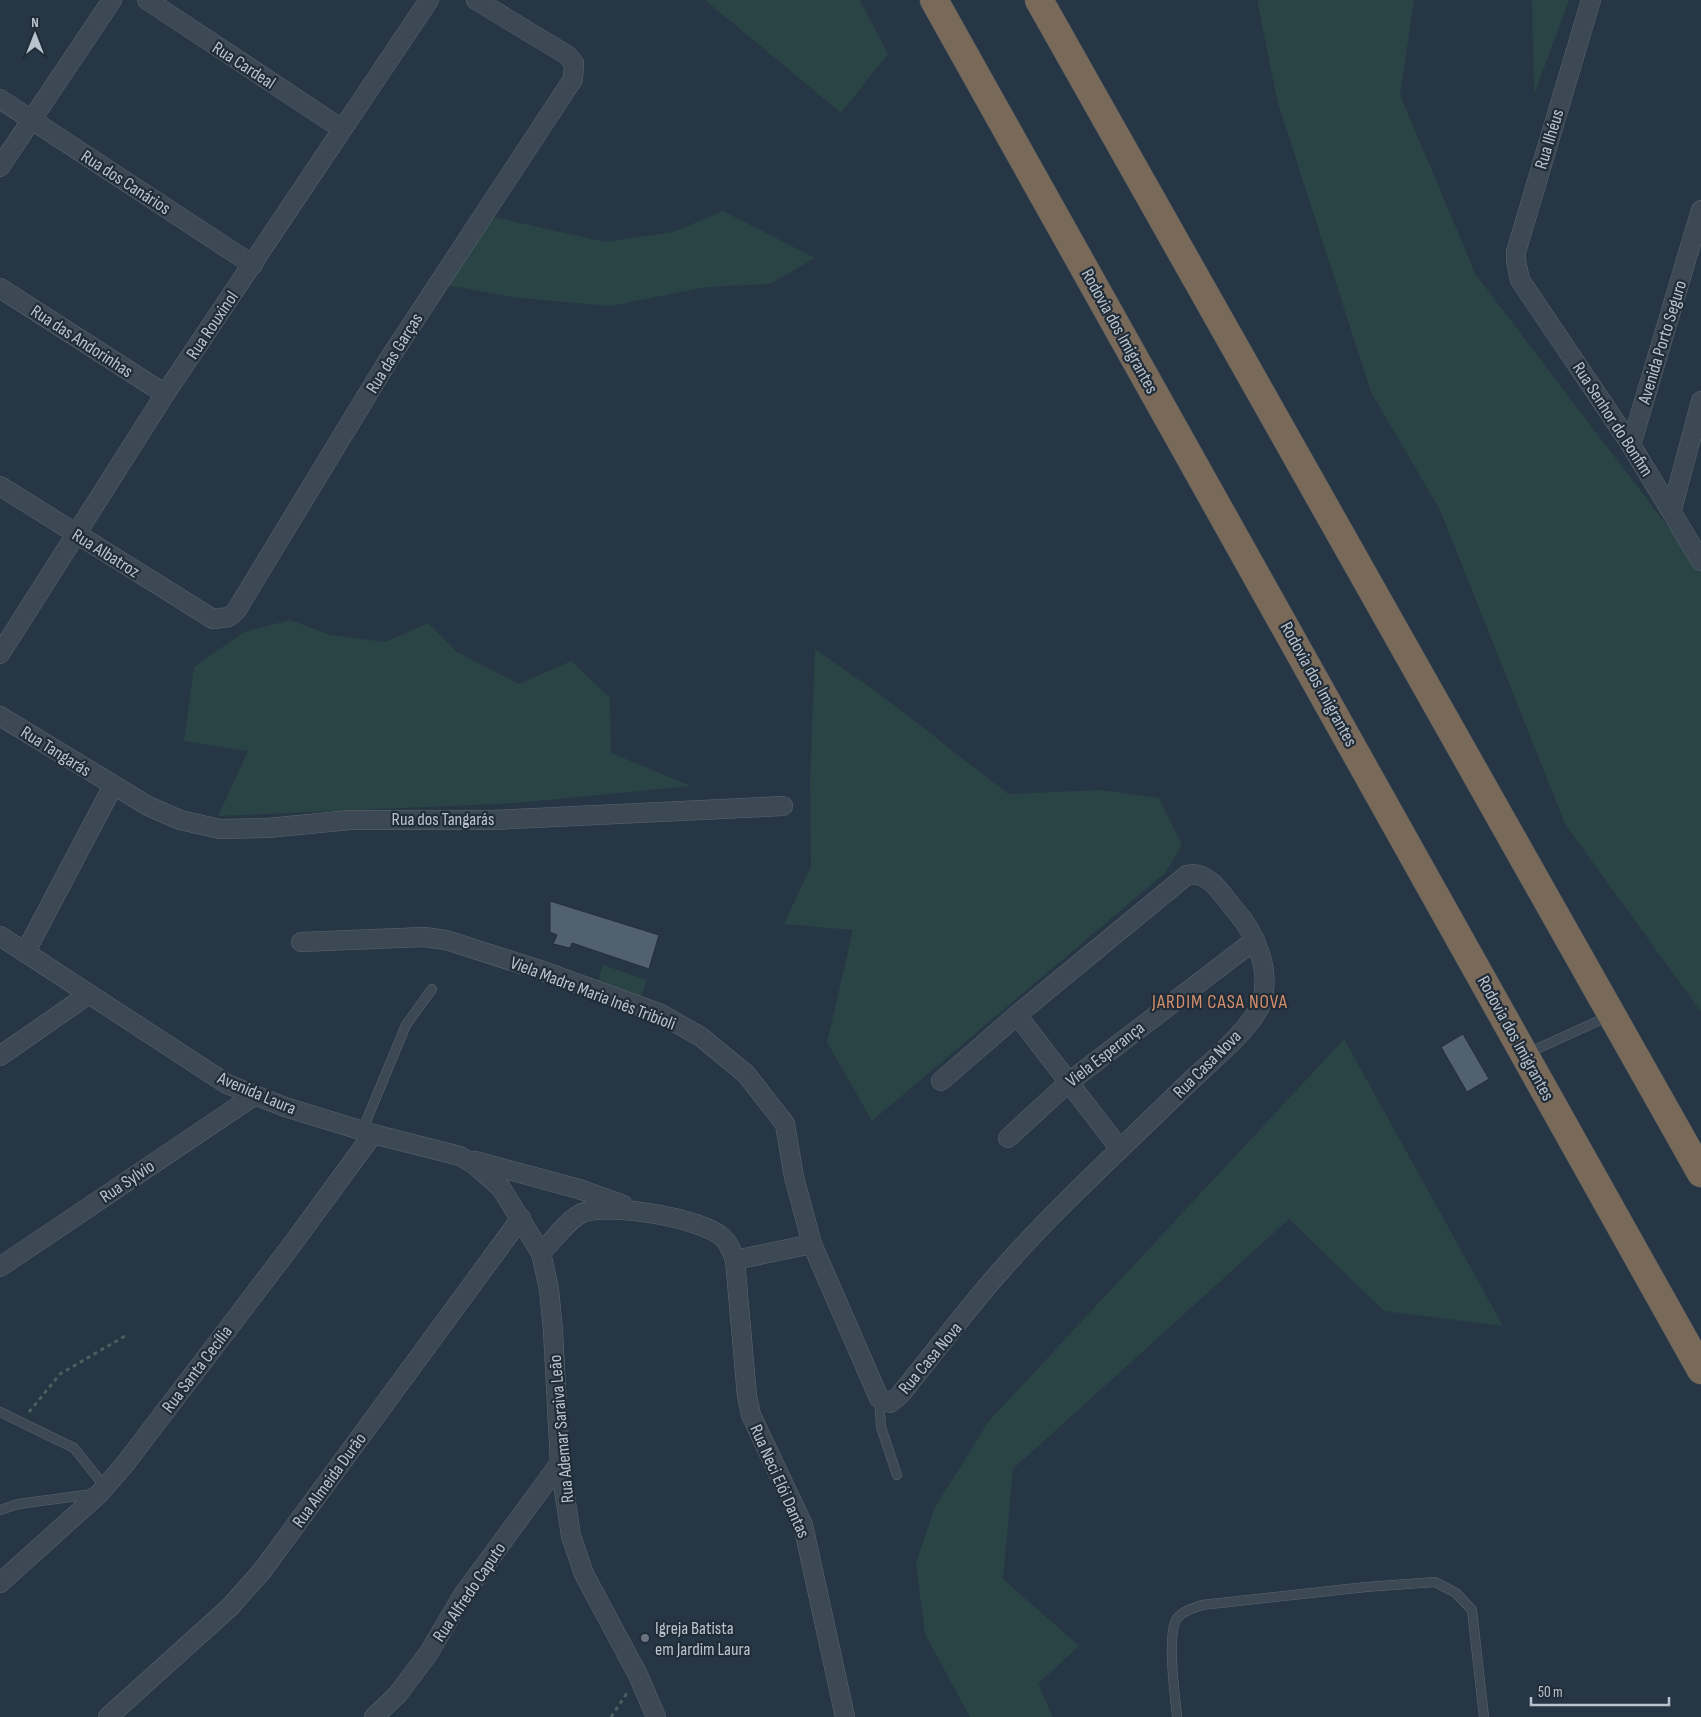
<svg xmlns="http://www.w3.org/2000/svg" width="1701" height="1717" viewBox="0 0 1701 1717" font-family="'Sofia Sans Condensed',sans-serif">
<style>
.green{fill:#2a4445}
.building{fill:#51616f;stroke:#222f3b}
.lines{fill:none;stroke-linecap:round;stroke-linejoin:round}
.service-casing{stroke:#5a6671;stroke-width:10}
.minor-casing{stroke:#5a6671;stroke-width:20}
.motorway-casing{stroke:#46535e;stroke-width:29}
.path{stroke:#486060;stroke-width:3;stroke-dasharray:4 4;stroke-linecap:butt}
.service{stroke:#3c4853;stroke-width:9}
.minor{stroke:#3c4853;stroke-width:19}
.motorway{stroke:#796959;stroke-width:28}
.worship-dot{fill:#6b7280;stroke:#202d39;stroke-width:2}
.labels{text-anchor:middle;stroke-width:4.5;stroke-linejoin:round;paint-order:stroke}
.street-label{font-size:18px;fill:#b9c3cd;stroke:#202d39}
.poi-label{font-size:18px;fill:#b9c3cd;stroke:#202d39;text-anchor:start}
.neighbourhood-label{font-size:19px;letter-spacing:1px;fill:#d68e6b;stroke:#202d39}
</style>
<rect width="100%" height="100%" fill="#273644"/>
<g class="green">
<path d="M705 0H860L888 54 841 113Z"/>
<path d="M1257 0H1414L1400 95 1476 275 1701 570V1012L1565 824 1440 510 1371 392 1277 100Z"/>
<path d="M1532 0H1569L1534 95Z"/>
<path d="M723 211 815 258 770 284 706 287 610 306 520 298 445 285 485 215 606 242 673 232Z"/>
<path d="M290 620 330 635 385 642 428 623 457 652 519 684 571 661 610 698 611 753 691 786 515 803 218 816 248 751 184 741 194 667 244 632Z"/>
<path d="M815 649 885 698 1008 794 1101 790 1159 798 1182 845 1166 872 872 1121 827 1042 853 930 784 924 811 866 810 782Z"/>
<path d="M603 965 647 980 640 1000 597 985Z"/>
<path d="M1344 1039 1503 1326 1384 1311 1289 1219 1013 1469 1003 1579 1079 1646 1038 1684 1053 1717H970L925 1634 916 1563 935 1507 989 1421Z"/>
</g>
<g class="building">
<path d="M550 901 659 935 649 969 572 943 570 948 553 944 557 935 550 932Z"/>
<path d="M1463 1034 1489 1079 1467 1092 1441 1047Z"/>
</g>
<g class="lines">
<defs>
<g id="service">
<path d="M1528 1053 1609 1016"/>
<path d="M362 1131 406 1025 432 989"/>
<path d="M879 1398 881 1427 897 1475"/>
<path d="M0 1412 74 1448 105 1487"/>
<path d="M0 1510 18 1504 93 1494"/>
<path d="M1177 1717C1175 1695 1167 1638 1176 1620 1181 1611 1194 1608 1202 1605L1366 1587 1435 1582 1456 1593 1472 1610 1484 1717"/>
</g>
<g id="minor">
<path d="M147 0 342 129"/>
<path d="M1591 0 1516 252V261L1520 280 1631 445 1701 561"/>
<path d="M0 99 253 265"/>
<path d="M0 167 112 0"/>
<path d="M0 288 165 394"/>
<path d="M1631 445 1701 210"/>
<path d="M0 486 213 619 229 617 236 611 389 359 573 79 574 63 567 55 476 0"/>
<path d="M1672 509 1701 401"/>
<path d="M0 654 165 394 429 0"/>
<path d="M0 716 148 806 180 820 220 829 268 828 350 820H493L783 806"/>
<path d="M0 936 227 1084 285 1107 373 1134 460 1156 475 1165 501 1188 541 1253 549 1289 553 1331 560 1463 571 1536 584 1574 638 1675 656 1717"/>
<path d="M301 942 424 937 446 940 537 969 661 1014 701 1037 746 1074 785 1124 794 1177 812 1244 879 1398 890 1403 900 1395C935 1352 968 1307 1005 1266 1060 1204 1122 1148 1181 1090 1202 1069 1254 1028 1262 1001 1271 970 1255 932 1235 910 1222 895 1209 870 1187 875L1017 1015 941 1081"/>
<path d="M26 951 113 786"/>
<path d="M1017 1015 1120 1149"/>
<path d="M0 1056 89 994"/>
<path d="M1008 1138 1069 1082 1255 940"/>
<path d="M475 1161 579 1189 623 1205"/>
<path d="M541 1253C554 1240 566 1221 582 1213 607 1202 702 1218 722 1237 729 1243 732 1252 735 1260L747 1396 751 1415 803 1525 845 1717"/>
<path d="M735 1260 812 1244"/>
<path d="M0 1267 255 1095"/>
<path d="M0 1583 100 1493 125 1464 291 1246 373 1134"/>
<path d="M108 1717 230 1607 262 1571 521 1218"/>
<path d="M374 1717 398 1694 428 1654 463 1595 560 1463"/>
</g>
<g id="motorway">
<path d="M934 0 1701 1370"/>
<path d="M1039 0 1701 1173"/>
</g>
</defs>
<use href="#service" class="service-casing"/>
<use href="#minor" class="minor-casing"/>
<use href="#motorway" class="motorway-casing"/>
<g class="path">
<path d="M29 1412 60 1374 125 1336"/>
<path d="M611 1717 627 1693"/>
</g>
<use href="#service" class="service"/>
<use href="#minor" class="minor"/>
<use href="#motorway" class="motorway"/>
</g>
<circle class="worship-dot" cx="645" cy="1638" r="5"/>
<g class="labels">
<g class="street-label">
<text transform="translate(244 65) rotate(33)" y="6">Rua Cardeal</text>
<text transform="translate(1549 139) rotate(-73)" y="6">Rua Ilhéus</text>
<text transform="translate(126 182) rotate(33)" y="6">Rua dos Canários</text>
<text transform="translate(212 325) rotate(-56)" y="6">Rua Rouxinol</text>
<text transform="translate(1120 331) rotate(61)" y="6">Rodovia dos Imigrantes</text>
<text transform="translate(82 341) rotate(33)" y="6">Rua das Andorinhas</text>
<text transform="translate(1662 342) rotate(-73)" y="6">Avenida Porto Seguro</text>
<text transform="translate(394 353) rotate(-58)" y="6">Rua das Garças</text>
<text transform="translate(1613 419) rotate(57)" y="6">Rua Senhor do Bonfim</text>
<text transform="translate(106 553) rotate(32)" y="6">Rua Albatroz</text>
<text transform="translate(1319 684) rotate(61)" y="6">Rodovia dos Imigrantes</text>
<text transform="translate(56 751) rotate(32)" y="6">Rua Tangarás</text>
<text x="443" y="825">Rua dos Tangarás</text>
<text transform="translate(593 993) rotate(21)" y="6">Viela Madre Maria Inês Tribioli</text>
<text transform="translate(1516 1038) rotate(61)" y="6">Rodovia dos Imigrantes</text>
<text transform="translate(1105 1054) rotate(-38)" y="6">Viela Esperança</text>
<text transform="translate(1207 1064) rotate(-45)" y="6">Rua Casa Nova</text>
<text transform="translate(257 1093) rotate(23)" y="6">Avenida Laura</text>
<text transform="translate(127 1181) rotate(-34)" y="6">Rua Sylvio</text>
<text transform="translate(930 1358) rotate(-50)" y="6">Rua Casa Nova</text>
<text transform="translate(197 1369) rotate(-53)" y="6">Rua Santa Cecília</text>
<text transform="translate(561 1429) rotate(-95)" y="6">Rua Ademar Saraiva Leão</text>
<text transform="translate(329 1480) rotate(-54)" y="6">Rua Almeida Durão</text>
<text transform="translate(780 1481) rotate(66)" y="6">Rua Neci Elói Dantas</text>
<text transform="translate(469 1592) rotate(-56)" y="6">Rua Alfredo Caputo</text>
</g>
<g class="poi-label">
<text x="655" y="1634">Igreja Batista<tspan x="655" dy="21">em Jardim Laura</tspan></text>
</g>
<g class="neighbourhood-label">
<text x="1220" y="1008">JARDIM CASA NOVA</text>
</g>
</g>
<g transform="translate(35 35)" stroke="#202d39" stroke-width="4" paint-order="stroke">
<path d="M0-4L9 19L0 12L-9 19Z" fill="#b9c3cd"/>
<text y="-8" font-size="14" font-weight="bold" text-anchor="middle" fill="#b9c3cd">N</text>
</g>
<path d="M1531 1697v8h138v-8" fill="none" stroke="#b9c3cd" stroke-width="2.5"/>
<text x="1538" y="1697" font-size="15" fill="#b9c3cd" stroke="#202d39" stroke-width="4" paint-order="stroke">50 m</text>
</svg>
